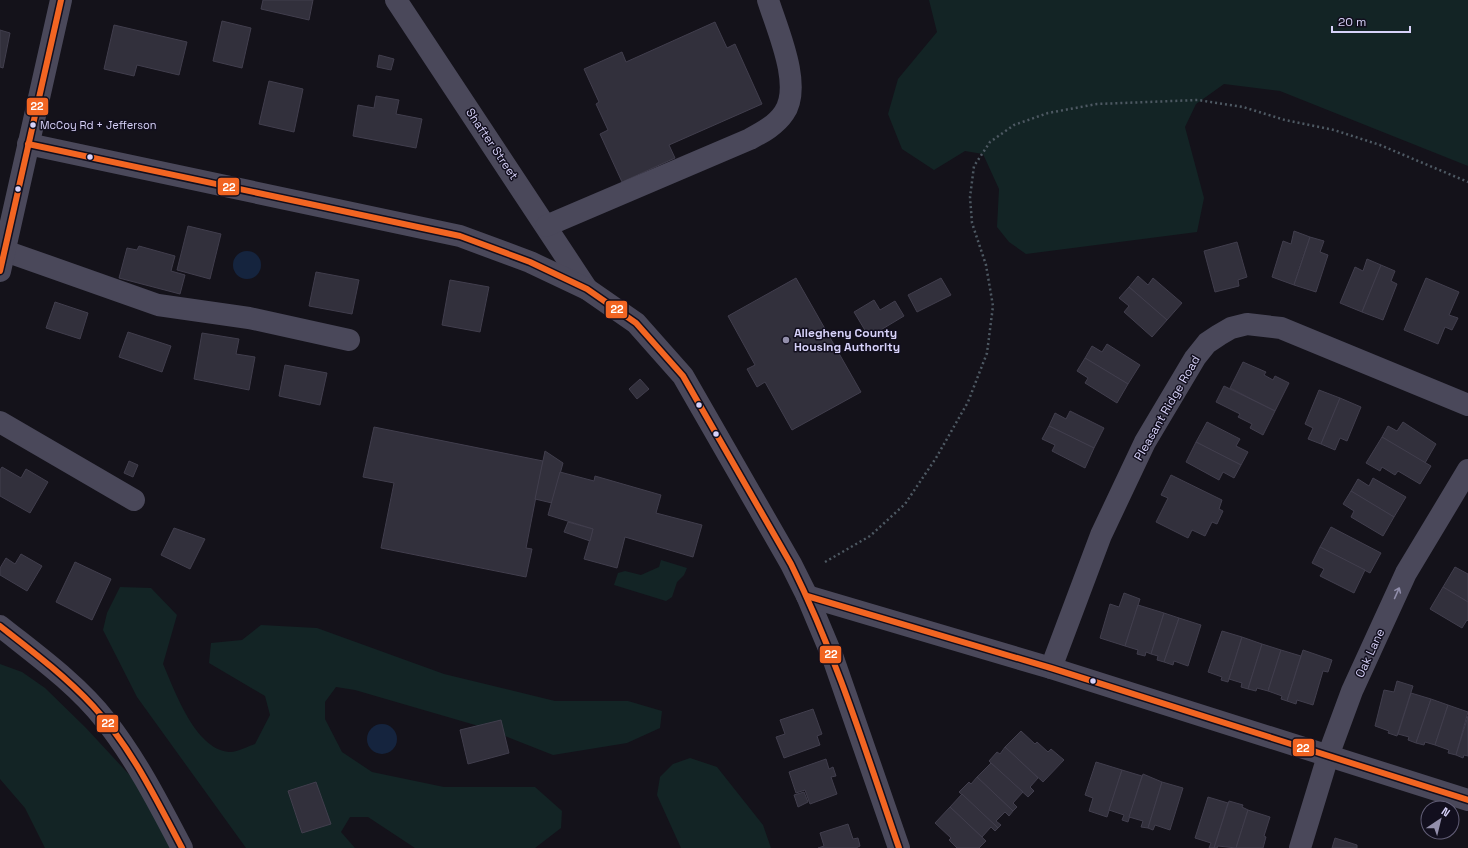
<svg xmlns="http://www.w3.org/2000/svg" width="1468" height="848" viewBox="0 0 1468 848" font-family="'Space Grotesk',sans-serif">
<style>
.green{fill:#132425}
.water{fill:#15243e}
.building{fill:#32303c;stroke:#413e4d}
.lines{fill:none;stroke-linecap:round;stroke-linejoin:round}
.path{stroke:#4e5963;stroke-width:2.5;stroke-dasharray:2 3;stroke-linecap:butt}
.minor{stroke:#4a485a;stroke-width:22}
.bus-1-casing{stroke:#120f1e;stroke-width:9}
.bus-1{stroke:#f26522;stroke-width:6}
.oneway{stroke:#908daa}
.bus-dot{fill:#d7d2f9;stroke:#120f1e;stroke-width:1.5}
.poi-dot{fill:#938fab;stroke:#120f1e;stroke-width:1.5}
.labels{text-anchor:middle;stroke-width:3;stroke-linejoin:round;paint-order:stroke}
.bus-label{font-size:11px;fill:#d7d2f9;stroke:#120f1e;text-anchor:start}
.street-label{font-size:12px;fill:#d7d2f9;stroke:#120f1e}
.poi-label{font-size:12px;font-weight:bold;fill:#d7d2f9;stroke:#120f1e;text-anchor:start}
.line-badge{stroke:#120f1e;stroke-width:1.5}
.badge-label{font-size:11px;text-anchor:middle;font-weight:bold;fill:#fff}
</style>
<rect width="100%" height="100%" fill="#14121a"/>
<g class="green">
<path d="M929 0H1468V166L1280 91 1224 84 1196 104 1185 127 1204 198 1197 232 1026 254 1009 242 997 227 999 189 983 154 965 151 934 170 902 149 888 114 898 79 937 32Z"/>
<path d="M661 560 687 568 684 575 677 582 672 597 666 601 614 585 618 573 625 571 641 575 659 567Z"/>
<path d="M120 587 151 588 177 615 163 664C175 691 195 749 229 752 236 753 248 746 255 744L270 715 265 696 209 663 211 643 242 640 261 625 317 628 444 674 555 701H628L662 711 660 728 627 743 553 755 482 727 355 690 336 687 325 702V719L342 752 372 772 444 787H535L562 811 561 828 535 848H415L368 817H350L341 832 355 848H246L137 697 103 630 107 613Z"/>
<path d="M0 664 22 672 45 688 86 728 148 795 176 848H45L25 808 0 779Z"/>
<path d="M690 758 717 767 763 825 771 848H681L657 795 660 777 673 764Z"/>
</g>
<g class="water">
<circle cx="247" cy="265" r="14"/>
<circle cx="382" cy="739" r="15"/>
</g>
<g class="building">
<path d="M263 0H313L309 20 261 9Z"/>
<path d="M222 21 251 28 242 68 213 61Z"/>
<path d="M715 22 727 48 735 44 762 104 669 145 675 158 622 182 600 134 608 130 596 104 599 102 584 69 622 52 626 62Z"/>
<path d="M114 25 187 42 179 75 137 65 134 76 104 69Z"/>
<path d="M0 30 10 33 3 68 0 67Z"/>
<path d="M379 55 394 59 391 70 377 67Z"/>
<path d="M269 81 303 89 294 132 259 124Z"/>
<path d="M376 96 399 100 396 114 422 119 416 148 353 136 358 105 374 108Z"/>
<path d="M188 226 221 234 210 279 177 270Z"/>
<path d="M1294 231 1310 237 1294 285 1272 277 1283 241 1291 244Z"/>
<path d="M1310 237 1324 241 1320 252 1328 255 1316 292 1294 285Z"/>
<path d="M1237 242 1247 277 1238 280 1239 286 1215 292 1204 251Z"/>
<path d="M139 246 175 256 171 271 185 275 180 294 119 278 127 248 137 250Z"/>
<path d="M1367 259 1381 265 1362 312 1340 303 1355 267 1363 271Z"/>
<path d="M1381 265 1395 271 1391 281 1397 284 1383 320 1362 312Z"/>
<path d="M316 272 359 280 352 314 309 306Z"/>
<path d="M1138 276 1148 285 1153 278 1182 303 1167 320 1129 287Z"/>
<path d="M796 278 861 392 792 430 765 382 757 387 747 369 755 365 728 316Z"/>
<path d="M941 278 951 295 917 312 908 295Z"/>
<path d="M1426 278 1459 292 1449 315 1458 318 1452 330 1445 327 1438 344 1404 330Z"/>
<path d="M450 280 489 287 480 332 442 325Z"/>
<path d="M1129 287 1167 320 1152 337 1124 312 1129 306 1119 298Z"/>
<path d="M874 300 880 310 895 301 904 316 869 337 854 312Z"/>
<path d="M55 302 88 313 80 339 46 328Z"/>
<path d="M128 332 171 346 162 372 119 357Z"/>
<path d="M202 333 239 339 236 354 255 357 249 390 194 379Z"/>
<path d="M1107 344 1140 365 1128 384 1085 358 1092 346 1102 352Z"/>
<path d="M1085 358 1128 384 1117 403 1085 383 1088 378 1077 371Z"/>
<path d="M1243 362 1266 372 1264 375 1273 380 1275 376 1289 383 1275 411 1230 388Z"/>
<path d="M285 365 327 373 320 405 279 396Z"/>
<path d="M640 379 649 389 637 399 629 389Z"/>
<path d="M1224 386 1275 411 1263 435 1250 428 1252 424 1238 417 1240 414 1216 402Z"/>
<path d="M1319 390 1340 398 1321 444 1308 439 1313 428 1305 424Z"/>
<path d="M1340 398 1361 407 1347 441 1340 438 1335 450 1321 444Z"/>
<path d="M1070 411 1104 428 1094 448 1049 426 1055 413 1066 419Z"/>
<path d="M1207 422 1240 439 1236 446 1248 452 1241 465 1196 442Z"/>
<path d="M1403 422 1436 444 1425 463 1382 437 1388 426 1397 431Z"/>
<path d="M1049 426 1094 448 1085 468 1052 451 1055 445 1042 439Z"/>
<path d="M374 427 543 461 526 548 532 549 526 577 381 548 394 483 363 477Z"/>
<path d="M1382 437 1431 466 1420 484 1398 471 1395 475 1382 467 1380 471 1366 463Z"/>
<path d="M1196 442 1241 465 1234 478 1223 472 1219 480 1186 462Z"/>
<path d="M545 451 563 463 552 503 535 499Z"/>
<path d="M129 461 138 465 133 477 124 473Z"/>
<path d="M2 467 21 478 26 469 48 482 30 513 0 496V470Z"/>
<path d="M560 472 594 481 595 476 661 495 656 513 702 525 693 557 625 537 617 568 584 559 593 529 548 515Z"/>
<path d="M1171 475 1222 500 1219 509 1223 511 1217 524 1212 522 1205 536 1192 530 1188 538 1156 522 1168 498 1161 495Z"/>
<path d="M1373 478 1406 497 1394 517 1351 491 1358 479 1369 486Z"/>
<path d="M1351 491 1394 517 1383 536 1351 517 1354 511 1343 504Z"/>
<path d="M568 522 593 529 590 541 564 532Z"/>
<path d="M1331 527 1381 553 1370 573 1320 547Z"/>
<path d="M174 528 205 539 190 569 161 555Z"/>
<path d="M1320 547 1365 570 1354 593 1320 576 1324 569 1312 563Z"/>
<path d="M21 554 42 566 27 591 0 575V568L6 558 15 564Z"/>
<path d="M75 562 111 579 92 620 56 602Z"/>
<path d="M1455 567 1468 574V602L1443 587Z"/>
<path d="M1443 587 1468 602V621L1467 620 1462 628 1430 609Z"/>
<path d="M1124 593 1140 599 1125 646 1100 638 1110 604 1119 607Z"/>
<path d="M1138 605 1164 613 1151 654 1146 652 1145 656 1137 654 1138 650 1125 646Z"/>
<path d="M1164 613 1179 618 1164 662 1157 660 1158 656 1151 654Z"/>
<path d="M1179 618 1201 625 1188 666 1174 661 1173 665 1164 662Z"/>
<path d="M1222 631 1242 637 1228 682 1221 680 1222 677 1208 672Z"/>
<path d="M1242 637 1262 644 1248 689 1241 687 1242 683 1229 679Z"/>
<path d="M1262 644 1281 650 1268 691 1257 688 1256 691 1248 689Z"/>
<path d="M1281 650 1301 656 1287 701 1281 699 1282 696 1268 691Z"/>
<path d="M1303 650 1332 660 1328 672 1323 671 1313 705 1297 700 1296 704 1287 701Z"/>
<path d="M1397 681 1413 686 1397 736 1388 733 1389 731 1375 726 1384 690 1394 692Z"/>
<path d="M1411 693 1431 699 1416 743 1408 740 1409 737 1398 734Z"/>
<path d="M1431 699 1448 705 1435 745 1425 742 1424 745 1416 743Z"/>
<path d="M1448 705 1468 712 1456 755 1448 753 1449 750 1435 745Z"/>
<path d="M813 709 822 734 817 736 820 745 784 758 776 737 785 734 780 720Z"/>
<path d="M1468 716V756L1464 755 1463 758 1456 755Z"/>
<path d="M501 720 509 753 468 764 460 730Z"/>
<path d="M1021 731 1035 744 1037 742 1048 752 1051 749 1064 760 1043 782 1005 747Z"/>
<path d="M1005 747 1038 778 1030 787 1034 791 1028 797 989 761 997 752 1000 754Z"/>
<path d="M826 759 829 769 833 767 836 776 831 777 837 794 810 804 805 790 796 793 789 772Z"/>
<path d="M1096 762 1122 770 1107 817 1089 811 1093 798 1085 795Z"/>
<path d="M991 763 1023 792 1013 803 1017 807 1013 811 977 777Z"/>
<path d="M1122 770 1142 776 1128 822 1122 820 1124 815 1109 810Z"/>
<path d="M1143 774 1162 782 1148 828 1141 827 1143 821 1129 817Z"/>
<path d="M977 777 1013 811 1009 816 1005 812 996 821 1001 825 998 828 959 792 969 782 971 784Z"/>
<path d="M316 782 331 824 302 833 288 791Z"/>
<path d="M1162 782 1183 788 1170 830 1155 825 1153 830 1148 828Z"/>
<path d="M804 792 808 802 798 807 794 795Z"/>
<path d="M962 794 998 828 995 831 991 827 982 837 950 807Z"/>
<path d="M1208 797 1228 803 1214 848H1209L1211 843 1195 838Z"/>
<path d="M1229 801 1243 805 1242 807 1248 810 1236 848 1218 846 1217 848H1214Z"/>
<path d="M950 807 986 841 979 848H957L949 840 951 838 935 823Z"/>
<path d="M1248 810 1270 817 1264 836 1266 837 1263 848H1236Z"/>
<path d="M848 824 853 839 858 838 860 846 856 848H818L824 846 820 833Z"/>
<path d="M1335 838 1357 845V848H1332Z"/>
</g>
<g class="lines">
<path class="path" d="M825 562 870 536 905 504 936 458 968 402 987 353 993 306 986 265 972 223 970 197 974 166 990 142 1014 125 1048 113 1097 104 1198 100 1243 107 1285 120 1334 130 1380 145 1468 182"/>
<g class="minor">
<path d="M396 0 587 289"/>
<path d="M28 144 460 236 530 262 587 289 636 323 683 376 791 564 807 596 833 658 899 848"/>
<path d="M546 226 750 139C763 132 776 125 784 113 803 86 777 29 768 0"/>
<path d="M5 251 158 305 249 318 349 340"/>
<path d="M0 271 61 0"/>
<path d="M0 422 134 500"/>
<path d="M807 596 1051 668 1468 800"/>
<path d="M0 626C35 654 77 684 105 720 136 759 159 804 182 848"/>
<path d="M1051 668 1101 535 1145 442 1195 358 1207 343 1219 335 1231 328 1247 324 1281 328 1468 405"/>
<path d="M1300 848 1328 756 1352 691 1406 573 1468 470"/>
</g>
<defs>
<g id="bus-1">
<path d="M28 144 460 236 530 262 587 289 636 323 683 376 791 564C836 655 866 752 899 848"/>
<path d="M0 271 61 0"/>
<path d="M807 596 1051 668 1468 800"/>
<path d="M0 626C32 651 65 676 93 706 131 747 156 799 182 848"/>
</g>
</defs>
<use href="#bus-1" class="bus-1-casing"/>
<use href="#bus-1" class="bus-1"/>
</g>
<defs><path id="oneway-shaft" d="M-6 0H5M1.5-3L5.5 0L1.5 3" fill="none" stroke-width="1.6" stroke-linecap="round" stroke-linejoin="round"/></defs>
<use class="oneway" href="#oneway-shaft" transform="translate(1397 593) rotate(-66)"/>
<g class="bus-dot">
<circle cx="33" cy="125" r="3.5"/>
<circle cx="90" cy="157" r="3.5"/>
<circle cx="18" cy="189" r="3.5"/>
<circle cx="699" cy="405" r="3.5"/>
<circle cx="716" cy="434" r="3.5"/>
<circle cx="1093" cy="681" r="3.5"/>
</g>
<circle class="poi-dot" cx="786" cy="340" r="4"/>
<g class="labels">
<g class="bus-label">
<text x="40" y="129">McCoy Rd + Jefferson</text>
</g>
<g class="street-label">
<text transform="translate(492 144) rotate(56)" y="4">Shafter Street</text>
<text transform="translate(1167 408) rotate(-60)" y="4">Pleasant Ridge Road</text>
<text transform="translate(1370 653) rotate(-65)" y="4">Oak Lane</text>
</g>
<g class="poi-label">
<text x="794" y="337">Allegheny County<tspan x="794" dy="14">Housing Authority</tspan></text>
</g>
</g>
<g class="line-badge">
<rect x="26" y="97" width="23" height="19" rx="4" fill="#f26522"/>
<rect x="217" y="177" width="23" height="19" rx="4" fill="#f26522"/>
<rect x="605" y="300" width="23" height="19" rx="4" fill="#f26522"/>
<rect x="819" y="645" width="23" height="19" rx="4" fill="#f26522"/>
<rect x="96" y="714" width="23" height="19" rx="4" fill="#f26522"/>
<rect x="1292" y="738" width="23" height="19" rx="4" fill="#f26522"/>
</g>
<g class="badge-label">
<text x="37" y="110">22</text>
<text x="229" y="191">22</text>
<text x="617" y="313">22</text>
<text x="831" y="658">22</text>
<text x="108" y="727">22</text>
<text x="1303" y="752">22</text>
</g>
<g transform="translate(1440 820) rotate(35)"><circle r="19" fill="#120f1e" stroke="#615d76"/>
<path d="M0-3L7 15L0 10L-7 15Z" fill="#938fab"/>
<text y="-6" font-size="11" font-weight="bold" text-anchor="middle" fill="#d7d2f9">N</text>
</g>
<path d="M1332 26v6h78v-6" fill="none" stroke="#d7d2f9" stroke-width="2"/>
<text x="1338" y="26" font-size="12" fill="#d7d2f9" stroke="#120f1e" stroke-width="3" paint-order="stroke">20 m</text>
</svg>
